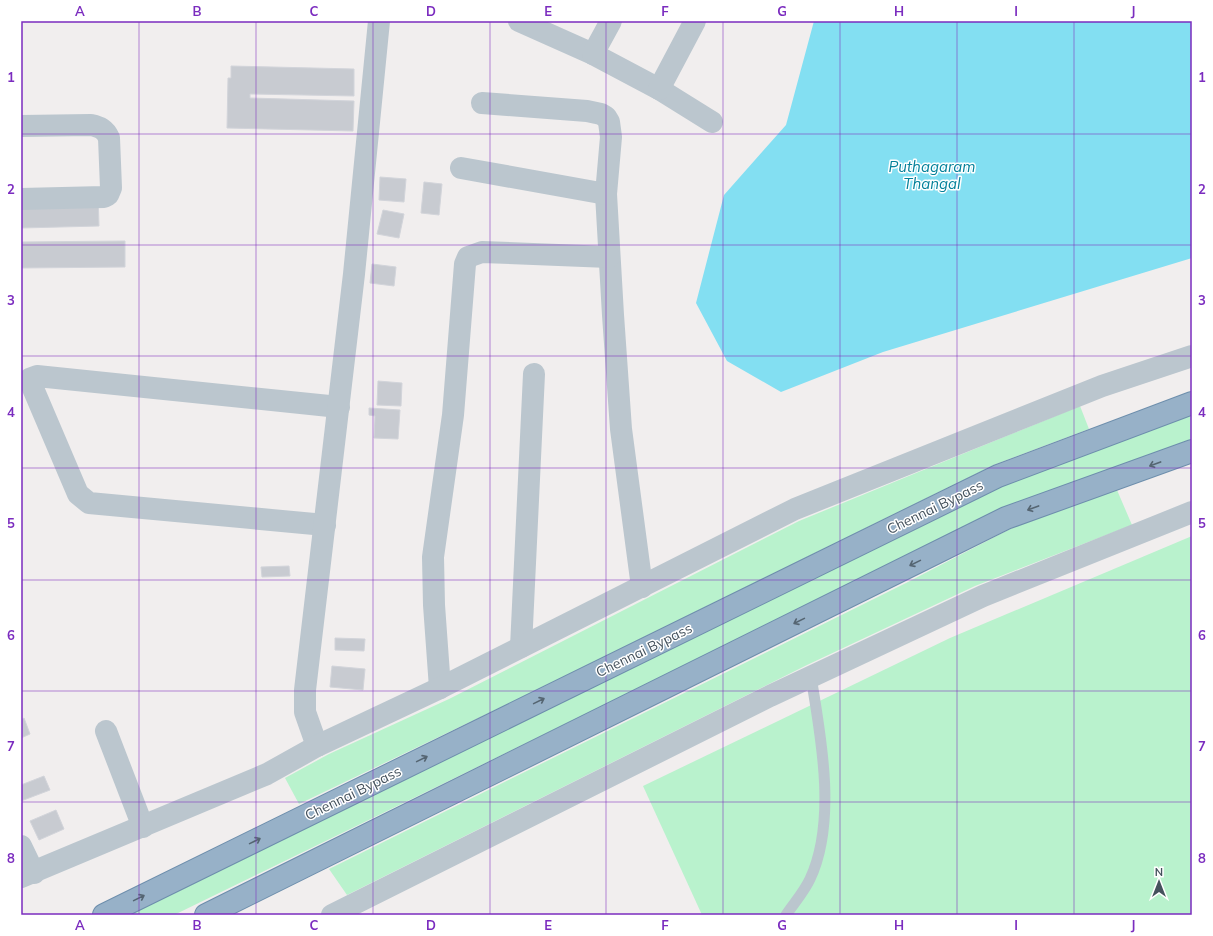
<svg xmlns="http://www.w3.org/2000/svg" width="1213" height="936" viewBox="0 0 1213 936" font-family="Mulish,sans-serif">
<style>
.green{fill:#b9f2cd}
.water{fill:#83dff2}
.building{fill:#c8cbd1;stroke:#d2d4da}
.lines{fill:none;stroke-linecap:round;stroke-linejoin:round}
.trunk-casing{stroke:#6d8eac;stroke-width:24}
.service{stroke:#bbc6ce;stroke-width:11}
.minor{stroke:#bbc6ce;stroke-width:22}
.tertiary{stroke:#bbc6ce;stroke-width:22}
.trunk{stroke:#97b1c8;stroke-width:22}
.oneway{stroke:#556572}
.grid{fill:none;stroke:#7b2cbf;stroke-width:1;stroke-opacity:0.55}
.labels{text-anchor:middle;stroke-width:3;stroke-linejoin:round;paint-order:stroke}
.street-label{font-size:14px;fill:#45525d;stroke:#fff}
.water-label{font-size:15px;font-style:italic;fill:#04819a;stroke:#fff}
.neatline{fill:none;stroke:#7b2cbf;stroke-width:1.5}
.grid-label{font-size:13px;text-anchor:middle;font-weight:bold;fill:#7b2cbf}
</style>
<rect width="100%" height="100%" fill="#f1eeee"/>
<g class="green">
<path d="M1080 406 1089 429 996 464 520 698 299 804 285 778 329 754 449 699 799 521Z"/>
<path d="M1192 414V441L719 649 174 915H129L193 884 289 833 922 526 1000 484Z"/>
<path d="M1117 490 1132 525 975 586 807 665 347 895 329 869 906 583 1012 528Z"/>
<path d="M1192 536V915H702L643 786 950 638Z"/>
</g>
<path class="water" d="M814 21H1192V258L883 352 781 392 727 361 696 303 724 195 786 125Z"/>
<g class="building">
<path d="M231 66 354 69V96L250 94V98L354 101 353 131 227 128 228 78H231Z"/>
<path d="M380 177 406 179 404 202 379 200Z"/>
<path d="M424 182 442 184 439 215 421 213Z"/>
<path d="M98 194 99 226 21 228V196Z"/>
<path d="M383 210 404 214 399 238 377 234Z"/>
<path d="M125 241V267L21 268V242Z"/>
<path d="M372 264 396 267 394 286 370 283Z"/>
<path d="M378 381 402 383 401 406 377 405Z"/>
<path d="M369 408 400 410 398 439 374 438 375 416 369 415Z"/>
<path d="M289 566 290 576 262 577 261 567Z"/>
<path d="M335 638 365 639 364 651 335 650Z"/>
<path d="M332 666 365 669 363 690 330 687Z"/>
<path d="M24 718 30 734 21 738V720Z"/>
<path d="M44 776 50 790 21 801V785Z"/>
<path d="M56 810 64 829 39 840 30 821Z"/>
</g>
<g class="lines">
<defs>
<g id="trunk">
<path d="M104 915 998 476 1192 403"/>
<path d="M206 915 1006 518 1192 451"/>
</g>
</defs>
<use href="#trunk" class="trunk-casing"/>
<path class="service" d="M786 915C794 903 804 892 810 879 837 822 821 737 811 677"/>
<g class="minor">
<path d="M519 21 593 54 659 89 712 122"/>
<path d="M593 54 611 21"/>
<path d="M659 89 695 21"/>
<path d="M482 103 587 111 601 114 606 117 609 122 611 137 606 194 613 315 621 429 642 587"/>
<path d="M21 126 91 125C100 127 105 129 109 138L111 188 108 195 104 197 21 199"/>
<path d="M461 168 606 194"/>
<path d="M325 525 89 503 78 494 29 379 37 376 339 407"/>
<path d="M521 647 534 374"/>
<path d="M440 688 434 605 433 557 453 415 465 264 468 257 482 252 609 257"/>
<path d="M106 731 143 827"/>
<path d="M317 746 305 712V690L354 274 379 21"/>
<path d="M21 846 34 873"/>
</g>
<g class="tertiary">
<path d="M21 877 267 774 317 746 440 688 795 509 1102 386 1192 356"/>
<path d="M332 915 770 696 983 596 1192 512"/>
</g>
<use href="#trunk" class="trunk"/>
</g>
<defs><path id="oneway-shaft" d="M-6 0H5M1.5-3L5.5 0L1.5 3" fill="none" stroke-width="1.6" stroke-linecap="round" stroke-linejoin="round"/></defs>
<g class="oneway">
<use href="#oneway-shaft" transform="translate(1155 464) rotate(160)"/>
<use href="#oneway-shaft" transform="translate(1033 508) rotate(160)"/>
<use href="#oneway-shaft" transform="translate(915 563) rotate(154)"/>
<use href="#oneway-shaft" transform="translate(799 621) rotate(154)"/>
<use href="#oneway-shaft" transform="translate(539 701) rotate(-26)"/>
<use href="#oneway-shaft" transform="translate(422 759) rotate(-26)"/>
<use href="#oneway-shaft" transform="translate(255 841) rotate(-26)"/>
<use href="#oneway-shaft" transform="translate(139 898) rotate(-26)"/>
</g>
<path class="grid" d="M139 21V915M256 21V915M373 21V915M490 21V915M606 21V915M723 21V915M840 21V915M957 21V915M1074 21V915M21 134H1192M21 245H1192M21 356H1192M21 468H1192M21 580H1192M21 691H1192M21 802H1192"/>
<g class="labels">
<g class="street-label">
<text transform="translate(935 507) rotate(-26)" y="5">Chennai Bypass</text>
<text transform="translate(644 650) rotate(-26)" y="5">Chennai Bypass</text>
<text transform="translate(353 793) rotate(-26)" y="5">Chennai Bypass</text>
</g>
<g class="water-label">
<text x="932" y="172">Puthagaram<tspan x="932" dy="17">Thangal</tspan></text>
</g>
</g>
<rect width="1213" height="936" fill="none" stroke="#ffffff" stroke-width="44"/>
<g transform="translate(1159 882)" stroke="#ffffff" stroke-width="3" paint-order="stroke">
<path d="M0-3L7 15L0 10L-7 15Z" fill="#45525d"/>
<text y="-6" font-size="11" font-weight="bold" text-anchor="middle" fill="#45525d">N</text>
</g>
<rect x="22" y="22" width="1169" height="892" class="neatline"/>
<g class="grid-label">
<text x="80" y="16">A</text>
<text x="197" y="16">B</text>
<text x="314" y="16">C</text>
<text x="431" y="16">D</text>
<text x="548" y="16">E</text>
<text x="665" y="16">F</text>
<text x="782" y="16">G</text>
<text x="899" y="16">H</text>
<text x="1016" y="16">I</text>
<text x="1133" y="16">J</text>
<text x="11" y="82">1</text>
<text x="1202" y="82">1</text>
<text x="11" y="194">2</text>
<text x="1202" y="194">2</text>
<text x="11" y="305">3</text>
<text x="1202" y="305">3</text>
<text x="11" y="417">4</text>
<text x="1202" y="417">4</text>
<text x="11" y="528">5</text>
<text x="1202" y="528">5</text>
<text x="11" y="640">6</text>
<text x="1202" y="640">6</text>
<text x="11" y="751">7</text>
<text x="1202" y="751">7</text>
<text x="11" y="863">8</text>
<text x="1202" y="863">8</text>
<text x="80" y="930">A</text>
<text x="197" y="930">B</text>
<text x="314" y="930">C</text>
<text x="431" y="930">D</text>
<text x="548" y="930">E</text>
<text x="665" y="930">F</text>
<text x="782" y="930">G</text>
<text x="899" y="930">H</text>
<text x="1016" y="930">I</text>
<text x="1133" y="930">J</text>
</g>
</svg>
